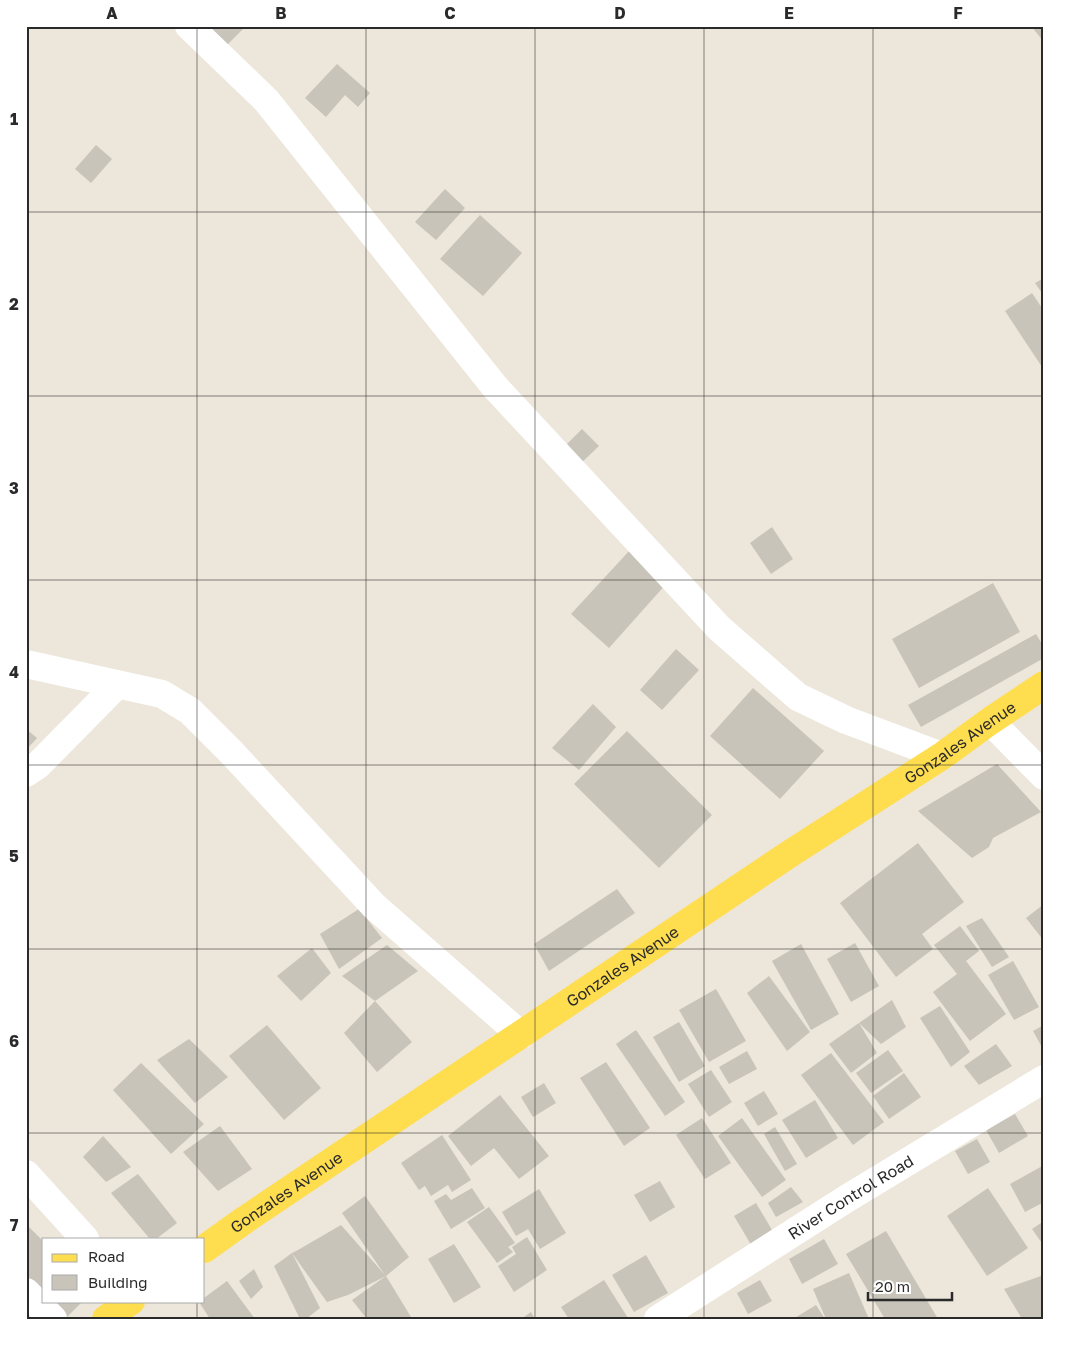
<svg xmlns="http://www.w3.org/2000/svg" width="1070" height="1345" viewBox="0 0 1070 1345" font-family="'Golos Text',sans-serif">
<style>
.building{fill:#c8c4b9}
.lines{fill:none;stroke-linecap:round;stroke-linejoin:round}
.minor{stroke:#fff;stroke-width:28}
.major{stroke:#fedd4f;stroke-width:28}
.grid{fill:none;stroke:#2a2a2a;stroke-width:1;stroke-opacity:0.55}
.labels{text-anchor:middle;stroke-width:4;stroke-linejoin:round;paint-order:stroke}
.street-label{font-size:16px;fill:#2a2a2a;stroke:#fff}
.neatline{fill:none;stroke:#2a2a2a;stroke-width:2}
.grid-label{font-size:16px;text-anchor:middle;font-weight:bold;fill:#2a2a2a}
</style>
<rect width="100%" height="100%" fill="#ede6da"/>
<g class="building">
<path d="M208 26H240L243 29 225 47Z"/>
<path d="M1031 26H1044V42Z"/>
<path d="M337 64 370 93 358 107 345 95 326 117 305 98Z"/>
<path d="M96 145 112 159 91 183 75 169Z"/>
<path d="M445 189 465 208 436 240 415 222Z"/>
<path d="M480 215 522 253 483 296 440 259Z"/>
<path d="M1044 278V296L1035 283Z"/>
<path d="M1032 293 1044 311V370L1005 311Z"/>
<path d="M582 429 599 446 579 465 563 448Z"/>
<path d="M772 527 793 559 771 574 750 543Z"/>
<path d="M630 550 667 583 609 648 571 614Z"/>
<path d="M993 583 1020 632 919 688 892 639Z"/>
<path d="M1036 634 1044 647V658L921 727 908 705Z"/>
<path d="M676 649 699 670 662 710 640 690Z"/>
<path d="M753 688 824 751 780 799 710 736Z"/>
<path d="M593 704 616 727 579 770 552 748Z"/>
<path d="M26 729 37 738 26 750Z"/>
<path d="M627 731 712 815 659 868 574 784Z"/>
<path d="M997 764 1041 812 993 838 989 847 972 858 918 811Z"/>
<path d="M918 843 964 902 922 934 933 949 896 977 840 903Z"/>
<path d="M617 889 635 913 549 971 534 944Z"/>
<path d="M1044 904V941L1026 918Z"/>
<path d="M359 909 382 938 339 969 320 934Z"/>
<path d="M982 918 1009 957 992 967 966 926Z"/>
<path d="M960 926 979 951 966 961 1006 1014 970 1041 933 992 957 974 934 945Z"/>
<path d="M855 943 879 986 851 1002 827 959Z"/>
<path d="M801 944 839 1014 811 1030 772 961Z"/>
<path d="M387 945 418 971 375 1001 342 976Z"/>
<path d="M312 948 331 973 301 1001 277 976Z"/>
<path d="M1013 961 1039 1007 1014 1020 988 975Z"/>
<path d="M769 976 810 1032 787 1051 747 993Z"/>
<path d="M716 989 746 1041 709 1062 679 1010Z"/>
<path d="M892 1000 906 1027 881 1044 859 1023Z"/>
<path d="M375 1001 412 1042 377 1072 344 1033Z"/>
<path d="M940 1006 970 1052 951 1067 920 1018Z"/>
<path d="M679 1022 705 1066 679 1082 653 1037Z"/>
<path d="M859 1023 877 1053 851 1073 829 1044Z"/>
<path d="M267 1025 321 1088 284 1120 229 1056Z"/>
<path d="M1044 1025V1051L1033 1031Z"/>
<path d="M636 1030 685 1102 665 1116 616 1044Z"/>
<path d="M189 1039 228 1077 195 1103 157 1060Z"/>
<path d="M996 1044 1012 1066 979 1085 964 1066Z"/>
<path d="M888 1050 903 1071 871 1093 856 1073Z"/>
<path d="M747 1051 757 1069 729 1084 719 1067Z"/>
<path d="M831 1053 884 1122 853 1145 801 1075Z"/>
<path d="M606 1062 650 1128 624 1146 580 1078Z"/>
<path d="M141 1063 204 1124 171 1154 113 1090Z"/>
<path d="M711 1070 732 1102 709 1117 688 1084Z"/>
<path d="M904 1073 921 1097 889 1119 873 1096Z"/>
<path d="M544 1083 556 1103 533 1117 521 1097Z"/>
<path d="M764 1091 778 1114 758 1126 744 1103Z"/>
<path d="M500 1095 549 1156 519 1179 494 1148 471 1166 448 1136Z"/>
<path d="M815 1100 838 1138 806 1158 782 1120Z"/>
<path d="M1015 1114 1028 1136 999 1153 986 1130Z"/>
<path d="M702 1118 731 1163 705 1179 676 1135Z"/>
<path d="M742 1118 786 1180 762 1197 718 1136Z"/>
<path d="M220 1126 252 1169 218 1191 183 1152Z"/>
<path d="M775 1127 797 1164 785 1171 764 1134Z"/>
<path d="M442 1135 471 1180 452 1192 448 1185 431 1196 425 1186 419 1190 401 1163Z"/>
<path d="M103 1136 131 1167 106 1182 83 1157Z"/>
<path d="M977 1139 990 1162 968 1174 955 1151Z"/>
<path d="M1044 1165V1202L1025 1212 1010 1184Z"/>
<path d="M138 1174 177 1223 156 1239H150L111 1193Z"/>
<path d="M660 1181 675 1207 650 1222 634 1195Z"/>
<path d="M791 1187 803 1202 776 1217 768 1203Z"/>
<path d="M472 1188 485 1208 451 1229 434 1201 446 1194 451 1200Z"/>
<path d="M988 1188 1028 1248 987 1276 947 1216Z"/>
<path d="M539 1189 566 1233 540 1249 528 1229 516 1236 502 1212Z"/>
<path d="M365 1196 409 1257 386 1276 411 1317 409 1319H367L352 1300 386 1276 348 1295 327 1302 292 1253 320 1308 306 1319H300L274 1266 292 1253 298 1250 341 1225 385 1275 342 1213Z"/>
<path d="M756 1203 775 1235 753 1248 734 1216Z"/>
<path d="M489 1207 515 1243 508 1247 513 1252 497 1263 467 1222Z"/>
<path d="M1044 1221V1246L1032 1229Z"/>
<path d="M26 1224 44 1242V1300L26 1282Z"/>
<path d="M886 1231 938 1319H885L846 1254Z"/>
<path d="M527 1237 547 1270 514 1292 498 1266 516 1254 512 1247Z"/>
<path d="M824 1239 838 1264 802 1284 789 1259Z"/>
<path d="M454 1244 481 1287 454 1303 428 1259Z"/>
<path d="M646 1255 668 1293 634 1312 612 1275Z"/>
<path d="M254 1269 263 1287 251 1299 239 1281Z"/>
<path d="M849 1273 869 1319H826L813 1289Z"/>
<path d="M1044 1275V1319H1022L1004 1289Z"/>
<path d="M604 1280 628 1318 569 1319 561 1307Z"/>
<path d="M760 1280 772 1301 748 1314 737 1293Z"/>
<path d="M227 1281 255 1319H210L199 1302 204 1301V1298Z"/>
<path d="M45 1301H83L65 1319Z"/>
<path d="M816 1305 825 1319H793Z"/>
<path d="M531 1312 535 1319H521Z"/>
</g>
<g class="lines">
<g class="minor">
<path d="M189 26 266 100 495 387 719 628 798 697 846 720 942 756"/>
<path d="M26 664 162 694 190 711 231 752 374 906 521 1035"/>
<path d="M990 721 1044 776"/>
<path d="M26 773 38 765 117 685"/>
<path d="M26 1174 85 1239"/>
<path d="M26 1292 53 1319"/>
<path id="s1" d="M658 1319 846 1199 1044 1079"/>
</g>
<g class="major">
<path id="s2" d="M204 1249 246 1219 791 853 942 756 990 721 1044 685"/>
<path d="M106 1319 131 1301"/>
</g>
</g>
<path class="grid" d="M197 26V1239M366 26V1319M535 26V1319M704 26V1319M873 26V1319M26 212H1044M26 396H1044M26 580H1044M26 765H1044M26 949H1044M26 1133H1044M197 1301V1319"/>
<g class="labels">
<g class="street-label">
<text dy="6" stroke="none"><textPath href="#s2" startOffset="910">Gonzales Avenue</textPath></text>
<text dy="6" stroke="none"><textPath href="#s2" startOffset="505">Gonzales Avenue</textPath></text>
<text dy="6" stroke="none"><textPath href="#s2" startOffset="100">Gonzales Avenue</textPath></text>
<text dy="6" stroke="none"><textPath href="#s1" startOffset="228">River Control Road</textPath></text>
</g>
</g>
<rect width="1070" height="1345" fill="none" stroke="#ffffff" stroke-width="55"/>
<rect x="42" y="1238" width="162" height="65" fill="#ffffff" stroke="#aaaaaa"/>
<rect x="52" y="1254" width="25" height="8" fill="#fedd4f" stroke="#aaaaaa"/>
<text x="88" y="1262" font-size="15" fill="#2a2a2a">Road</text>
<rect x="52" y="1275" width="25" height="15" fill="#c8c4b9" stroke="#aaaaaa"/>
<text x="88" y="1288" font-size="15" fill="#2a2a2a">Building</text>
<path d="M868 1292v8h84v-8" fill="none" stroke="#2a2a2a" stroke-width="2.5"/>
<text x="875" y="1292" font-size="15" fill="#2a2a2a" stroke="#ffffff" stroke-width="4" paint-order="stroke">20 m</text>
<rect x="28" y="28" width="1014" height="1290" class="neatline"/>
<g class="grid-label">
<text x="112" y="19">A</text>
<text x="281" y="19">B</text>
<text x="450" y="19">C</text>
<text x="620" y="19">D</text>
<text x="789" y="19">E</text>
<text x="958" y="19">F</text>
<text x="14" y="125">1</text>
<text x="14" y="310">2</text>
<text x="14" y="494">3</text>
<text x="14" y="678">4</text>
<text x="14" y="862">5</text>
<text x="14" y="1047">6</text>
<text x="14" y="1231">7</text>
</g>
</svg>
